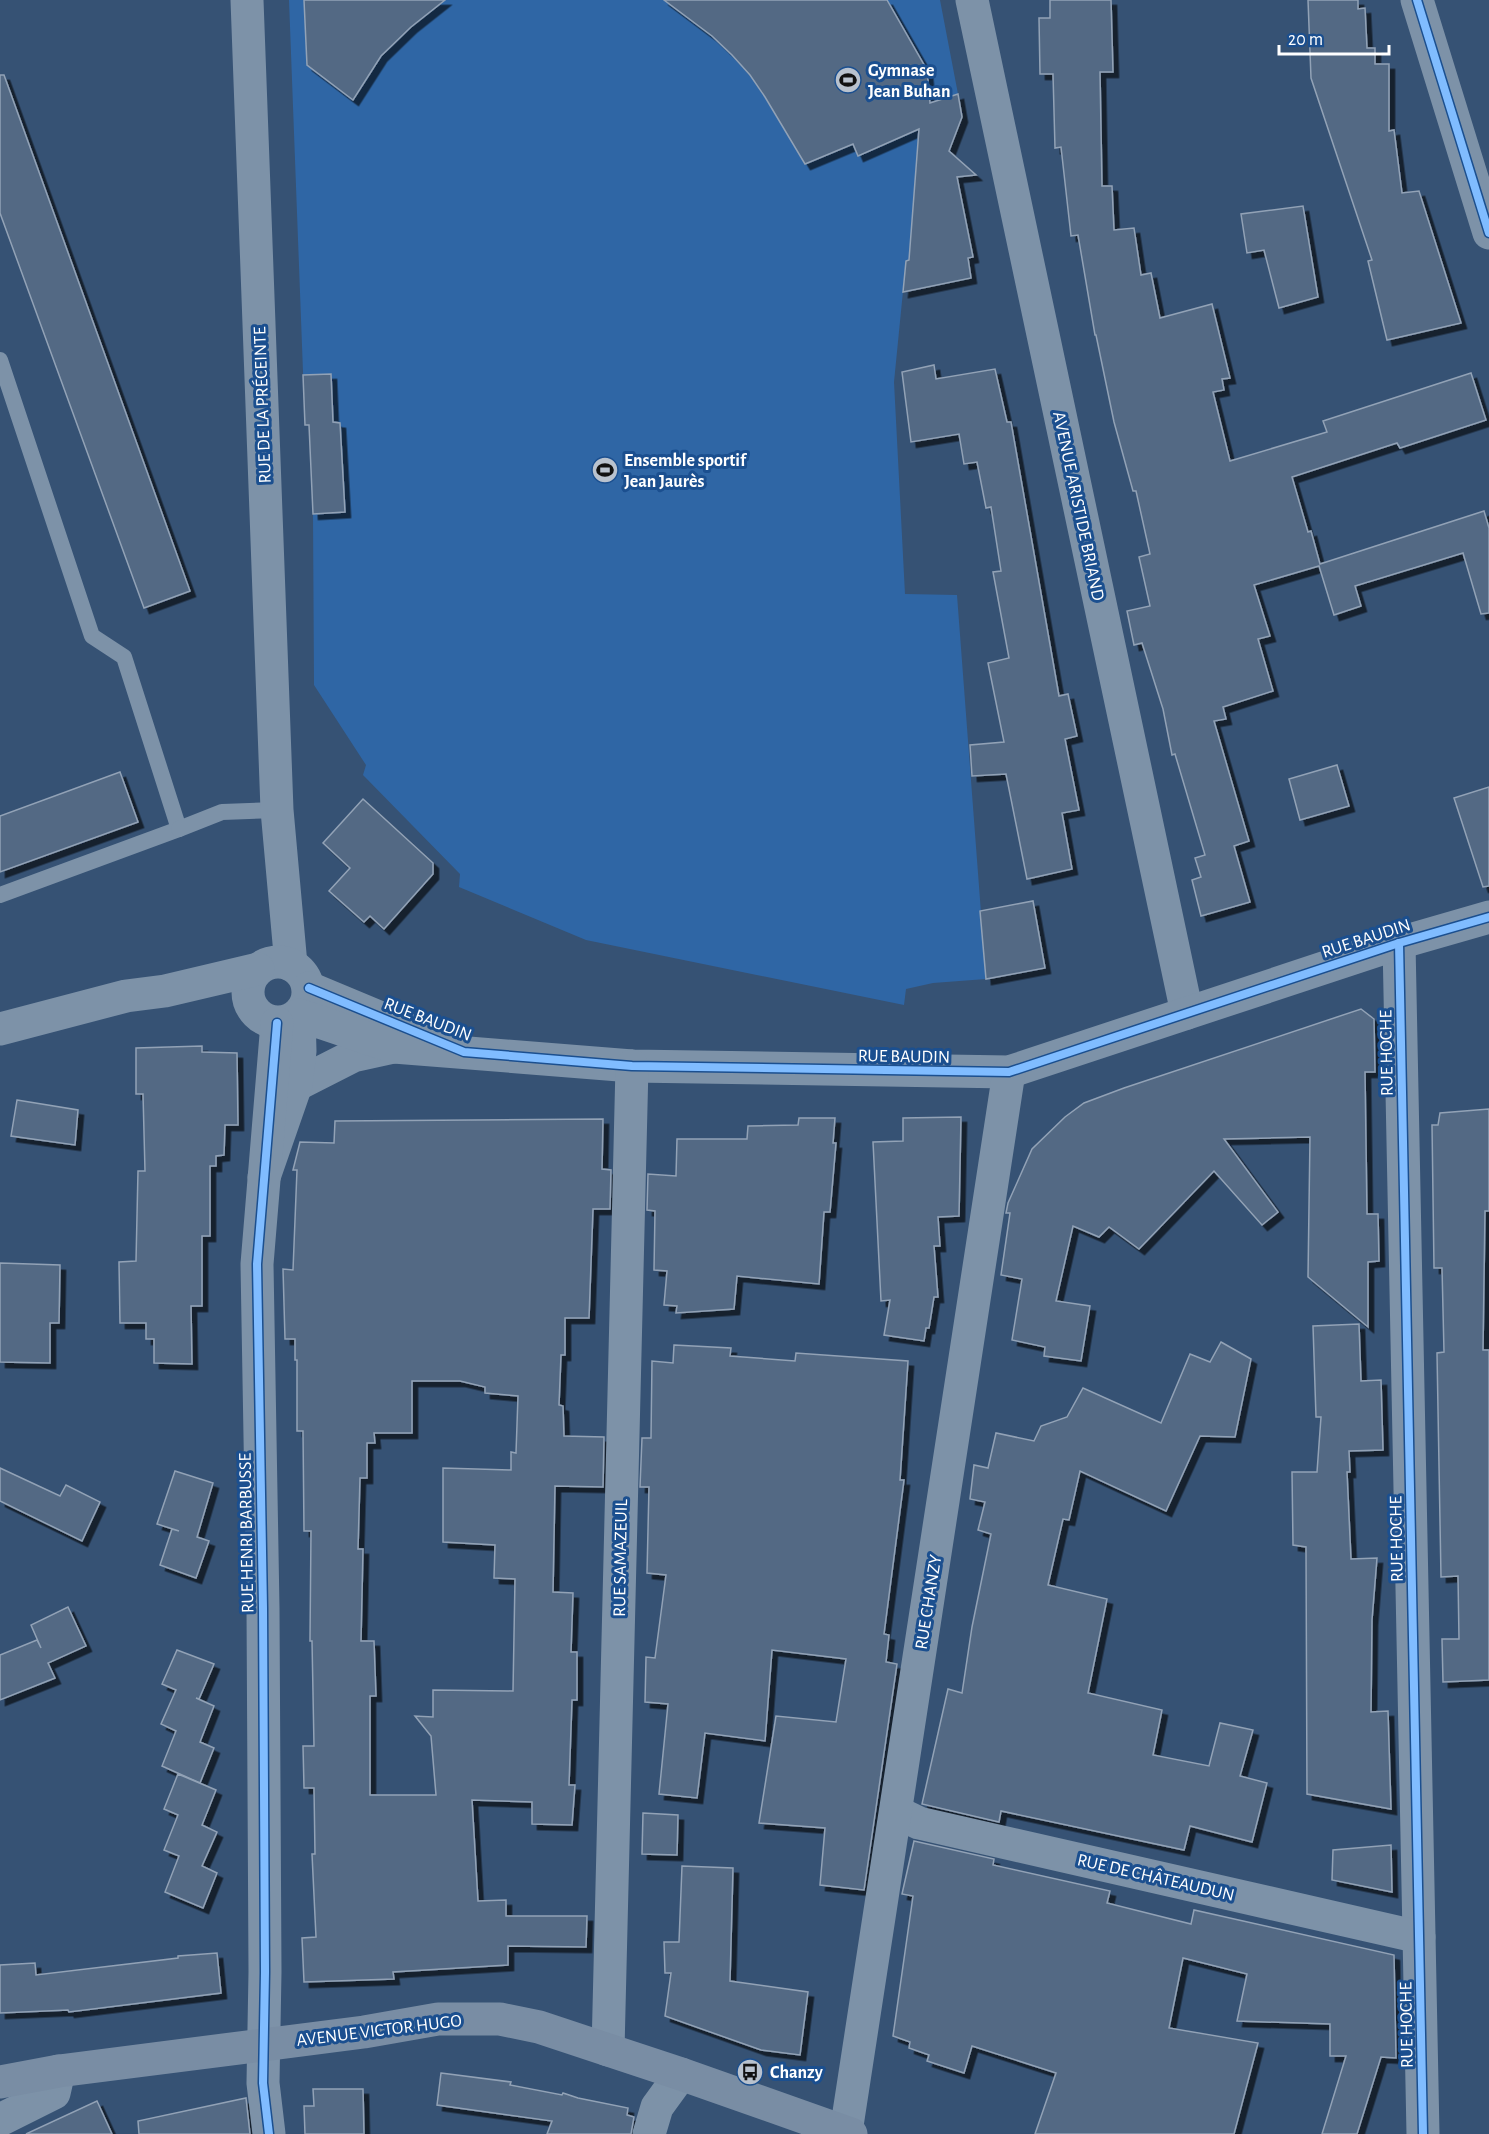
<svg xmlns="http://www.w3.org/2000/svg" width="1489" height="2134" viewBox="0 0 1489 2134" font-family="'Alegreya Sans',sans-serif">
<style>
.green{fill:#2f66a5}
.building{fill:#526984;stroke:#92a2b6;stroke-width:1.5;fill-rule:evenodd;filter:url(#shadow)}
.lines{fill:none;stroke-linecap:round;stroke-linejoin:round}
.lane{stroke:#7d92a8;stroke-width:16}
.street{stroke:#7d92a8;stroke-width:33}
.secondary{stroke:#798da4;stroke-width:33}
.cycleway-casing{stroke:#1b4f8f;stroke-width:11}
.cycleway{stroke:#80bcff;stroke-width:8}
.labels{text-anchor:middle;stroke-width:6;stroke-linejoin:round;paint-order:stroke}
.poi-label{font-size:18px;font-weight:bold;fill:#fff;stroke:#1b4f8f;text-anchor:start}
.street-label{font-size:18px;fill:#fff;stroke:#1b4f8f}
</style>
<defs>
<filter id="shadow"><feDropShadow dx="5.5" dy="5.5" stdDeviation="0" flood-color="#0009"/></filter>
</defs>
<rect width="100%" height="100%" fill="#365274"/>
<path class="green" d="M289 0H940L958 94 946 98 952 127 949 178 909 260 906 261 894 382 905 594 957 595 986 979 933 983 906 989 904 1005 586 940 459 887 460 874 363 775 366 765 314 685 313 514 309 425H305Z"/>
<g class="building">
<path d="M304 0H445L411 27 381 56 353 100 307 65Z"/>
<path d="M664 0H887L927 70 930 103 958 94 962 117 949 151 976 175 957 177 973 257 968 258 971 278 903 292 906 261 909 260 919 129 858 156 853 144 805 164 765 97 750 75 732 55 712 36Z"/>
<path d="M1050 0H1111L1113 72H1100L1102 186H1112L1114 230 1134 228 1141 275 1151 273 1160 318 1212 304 1230 378 1222 379 1224 390 1213 392 1230 461 1327 432 1323 421 1471 373 1486 420 1400 448 1397 443 1292 477 1308 532 1311 531 1320 564 1484 511 1489 528V613L1481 614 1463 553 1355 586 1361 606 1334 615 1319 566 1254 585 1270 636 1258 639 1273 691 1223 707 1226 719 1214 721 1249 841 1234 846 1250 902 1201 916 1192 880 1201 877 1195 858 1205 855 1175 754 1172 755 1163 709 1142 643 1134 645 1127 611 1150 606 1139 557 1150 554 1136 491H1133L1114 422 1096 335H1095L1078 235 1071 236 1061 147 1055 148 1053 74H1040L1039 18H1050Z"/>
<path d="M1308 0H1358V9L1365 8 1367 48H1375V64H1389V131L1394 130 1402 193 1419 191 1461 323 1387 340 1368 261 1372 260 1311 78Z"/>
<path d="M0 75H4L190 591 144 608 0 213Z"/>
<path d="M1303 206 1318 297 1279 308 1264 250 1247 253 1241 214Z"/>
<path d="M934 365 936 379 995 369 1007 422H1011L1059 696 1068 694 1077 736 1065 739 1079 810 1062 813 1072 869 1027 879 1006 774 972 776 970 745 1004 742 988 663 1009 658 993 572 1001 571 991 507 986 508 977 462 964 464 959 434 911 442 902 372Z"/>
<path d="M331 374 333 422 340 423 345 512 313 514 309 425H305L303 375Z"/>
<path d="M1337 765 1349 806 1300 820 1289 779Z"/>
<path d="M120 772 138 822 0 872V816Z"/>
<path d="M1489 787V886L1483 887 1454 798Z"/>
<path d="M363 799 433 863V874L384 929 370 916 364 922 329 891 350 868 323 843Z"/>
<path d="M1033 901 1045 968 986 979 980 911Z"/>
<path d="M1361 1009 1374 1019 1375 1072H1365L1367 1214H1378L1379 1261 1368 1262V1327L1308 1277 1310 1137 1224 1139 1278 1212 1262 1225 1214 1171 1139 1249 1109 1227 1099 1237 1073 1226 1056 1301 1090 1306 1081 1361 1044 1356 1045 1347 1012 1340 1022 1279 1001 1275 1010 1213H1006L1008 1203 1032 1149 1065 1117 1084 1103 1124 1088Z"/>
<path d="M202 1046V1052L237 1053 238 1125H225L224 1155 216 1156V1166H210V1236H202V1306H191L192 1364 154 1363V1339H146V1323H120L119 1262 136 1261 138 1171H145L143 1094H136V1048Z"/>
<path d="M17 1100 78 1110 75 1145 11 1136Z"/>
<path d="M1489 1109V1211H1485L1483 1350H1489V1680L1443 1682 1442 1639H1459L1458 1576 1441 1577 1437 1353 1444 1352 1442 1268H1434L1432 1125H1438L1440 1113Z"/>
<path d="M961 1117 959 1216 938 1217 940 1246H934L938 1297H934L929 1328H926L924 1341 884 1335 890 1300 881 1301 873 1142 903 1141V1118Z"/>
<path d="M799 1118H835L833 1143H836L830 1212H824L819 1284 737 1276 734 1309 676 1313 677 1306 664 1305 667 1271 654 1270 655 1211 647 1210 648 1174 676 1176 677 1139H747L748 1126 798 1125Z"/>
<path d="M603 1119 602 1169 611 1170 610 1209H593L589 1318H565V1355H561L559 1405 563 1406 564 1436 604 1437 603 1487 555 1486 553 1592 573 1593 571 1652H577V1700H572L569 1785H575L572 1825 532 1824V1802L472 1800 478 1901 506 1900V1916H587L586 1947 508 1946V1965L393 1972 394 1979 304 1982 302 1938 316 1937 312 1854H315L314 1788H304L303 1746H314L312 1641H310L311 1531H304L303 1431H297V1360H295V1339H285L283 1269 293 1270 297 1170H293L300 1142 334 1143 335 1121ZM412 1381H460L485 1387V1393L518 1396 516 1453 511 1452V1470L443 1468V1542L495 1545 494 1578 515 1579 513 1691 433 1690V1717L415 1716 431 1736 436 1795H370V1696H376L374 1641H361L363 1549H358L360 1478H367V1443H375L374 1433H412Z"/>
<path d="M0 1263 60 1265 59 1323H50V1363L0 1362Z"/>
<path d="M1359 1324 1361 1381 1381 1380 1383 1450 1349 1451 1350 1472H1347L1351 1559 1377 1558 1372 1620 1371 1712 1388 1711 1391 1809 1307 1794 1306 1547 1293 1545 1292 1472H1317L1321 1417H1316L1313 1326Z"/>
<path d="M1221 1342 1251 1359 1235 1437 1200 1436 1166 1511 1080 1471 1069 1520 1063 1519 1048 1585 1107 1599 1088 1693 1162 1710 1153 1755 1209 1766 1220 1723 1253 1730 1240 1776 1267 1783 1252 1842 1190 1826 1184 1850 1001 1811 999 1822 922 1804 948 1689 962 1693 972 1627 991 1534 978 1530 985 1502 970 1499 974 1465 988 1468 996 1433 1034 1441 1041 1426 1067 1417 1083 1388 1161 1423 1190 1354 1210 1362Z"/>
<path d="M674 1345 731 1348 730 1356 795 1361 796 1353 908 1361 900 1480H904L884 1634 889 1635 886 1662 897 1664 864 1890 820 1885 825 1828 759 1823 776 1716 836 1722 846 1659 772 1650 765 1741 705 1733 697 1798 659 1794 668 1704 645 1702 646 1657 655 1658 666 1575 647 1573 649 1487H640L642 1438H651L652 1361 673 1363Z"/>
<path d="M0 1468 60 1496 66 1485 100 1502 82 1541 0 1501Z"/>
<path d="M175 1471 213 1483 197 1537 209 1541 196 1578 160 1565 172 1529 179 1531 157 1524Z"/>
<path d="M68 1607 86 1646 48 1663 55 1678 0 1700V1655L37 1640 41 1648 31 1625Z"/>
<path d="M177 1650 214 1664 199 1699 196 1698 214 1706 200 1742 214 1748 200 1783 162 1766 176 1731 161 1724 176 1690 162 1684Z"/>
<path d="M178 1774 216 1790 202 1825 217 1832 202 1866 217 1873 203 1908 165 1892 179 1856 164 1850 178 1815 164 1809Z"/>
<path d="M643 1813 678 1815 677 1855 642 1854Z"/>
<path d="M914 1841 994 1859 993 1865 1110 1891 1107 1903 1191 1924 1194 1910 1394 1955 1396 2058 1381 2057 1357 2134H1322L1346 2056H1330V2024L1237 2021 1247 1974 1183 1958 1169 2028 1258 2043 1234 2134H1035L1056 2073 972 2046 964 2073 927 2061 929 2055 909 2048 910 2042 893 2036 913 1896 902 1894Z"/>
<path d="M1391 1845 1392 1892 1332 1880 1333 1850Z"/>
<path d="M682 1866 733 1868 730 1981 808 1992 800 2055 761 2050 665 2016 671 1973H665L664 1942H679Z"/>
<path d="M217 1953 221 1993 69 2012 68 2010 0 2013V1965L35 1963 36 1975 178 1958V1956Z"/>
<path d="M441 2073 511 2082 510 2085 562 2095 563 2093 578 2098 628 2108 627 2115 634 2117 631 2134H547L552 2121 437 2105Z"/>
<path d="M313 2089H363L364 2134H305L304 2106H314Z"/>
<path d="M246 2098 250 2134H139L138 2121Z"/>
<path d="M97 2101 112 2134H26Z"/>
</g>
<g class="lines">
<g class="lane">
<path d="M0 360 92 636 124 657 179 829 0 895"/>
<path d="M179 829 222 812 277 810"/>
</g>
<g class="street">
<path d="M247 0 277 810 291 965"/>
<path d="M972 0 1187 1013"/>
<path d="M1417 0 1489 233"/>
<path d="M1399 943 1423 2134"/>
<circle cx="278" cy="992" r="30"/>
<path d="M309 988 429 1038"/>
<path d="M0 1029 126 996 165 991 258 969"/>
<path d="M296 1085 353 1056 394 1047"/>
<path d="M264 1177 296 1085 300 1051 299 1015 394 1047 632 1066 1009 1072 1399 943 1489 917"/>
<path d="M896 1812 919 1823 1419 1937"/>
<path d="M608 2050 632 1066"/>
<path d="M0 2120 54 2093 59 2071"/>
<path d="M846 2132 1009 1072"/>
<path d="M269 2134 263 2083 265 1972 263 1608 257 1264 277 1023"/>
<path d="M649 2134 657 2107 681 2074"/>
</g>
<path class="secondary" d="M0 2082 59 2071 364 2032 438 2019H500L539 2027 681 2074 851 2134"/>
<defs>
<g id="cycleway">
<path d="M1417 0 1489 233"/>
<path d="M1399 943 1423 2134"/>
<path d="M309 988 464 1052 632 1066 1009 1072 1399 943 1489 917"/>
<path d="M269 2134 263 2083 265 1972 263 1608 257 1264 277 1023"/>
</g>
</defs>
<use href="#cycleway" class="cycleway-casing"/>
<use href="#cycleway" class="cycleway"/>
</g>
<defs>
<symbol id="stadium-disc" viewBox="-11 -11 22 22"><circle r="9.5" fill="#b9c2ce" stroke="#1b4f8f"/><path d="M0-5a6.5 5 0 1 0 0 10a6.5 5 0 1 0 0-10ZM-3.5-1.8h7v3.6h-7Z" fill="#111"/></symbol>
<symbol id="bus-disc" viewBox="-11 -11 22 22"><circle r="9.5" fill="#b9c2ce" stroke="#1b4f8f"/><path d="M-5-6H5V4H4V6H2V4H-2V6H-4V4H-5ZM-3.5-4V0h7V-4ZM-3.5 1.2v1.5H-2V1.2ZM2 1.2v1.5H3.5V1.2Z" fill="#111"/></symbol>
</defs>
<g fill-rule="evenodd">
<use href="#stadium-disc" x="833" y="65" width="30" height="30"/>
<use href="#stadium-disc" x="590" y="455" width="30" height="30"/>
<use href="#bus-disc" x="735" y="2057" width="30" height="30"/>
</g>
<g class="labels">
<g class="poi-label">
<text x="868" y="76">Gymnase<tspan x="868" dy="21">Jean Buhan</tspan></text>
<text x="624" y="466">Ensemble sportif<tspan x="624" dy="21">Jean Jaurès</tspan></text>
<text x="770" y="2078">Chanzy</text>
</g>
<g class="street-label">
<text transform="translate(262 405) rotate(-92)" y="6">RUE DE LA PRÉCEINTE</text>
<text transform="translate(1079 506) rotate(78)" y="6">AVENUE ARISTIDE BRIAND</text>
<text transform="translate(1366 938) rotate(-18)" y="6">RUE BAUDIN</text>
<text transform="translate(428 1019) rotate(21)" y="6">RUE BAUDIN</text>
<text transform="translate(1386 1053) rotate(-91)" y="6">RUE HOCHE</text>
<text transform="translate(904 1056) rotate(1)" y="6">RUE BAUDIN</text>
<text transform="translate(246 1533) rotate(-91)" y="6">RUE HENRI BARBUSSE</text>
<text transform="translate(1396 1539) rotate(-91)" y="6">RUE HOCHE</text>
<text transform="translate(620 1558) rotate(-89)" y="6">RUE SAMAZEUIL</text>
<text transform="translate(928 1602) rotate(-81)" y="6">RUE CHANZY</text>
<text transform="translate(1156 1877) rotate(13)" y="6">RUE DE CHÂTEAUDUN</text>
<text transform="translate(1406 2025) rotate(-91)" y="6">RUE HOCHE</text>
<text transform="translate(379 2030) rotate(-7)" y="6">AVENUE VICTOR HUGO</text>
</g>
</g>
<path d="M1279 45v9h110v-9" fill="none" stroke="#ffffff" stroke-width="3"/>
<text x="1288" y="45" font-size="18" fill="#ffffff" stroke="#1b4f8f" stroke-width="4.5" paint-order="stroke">20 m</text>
</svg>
